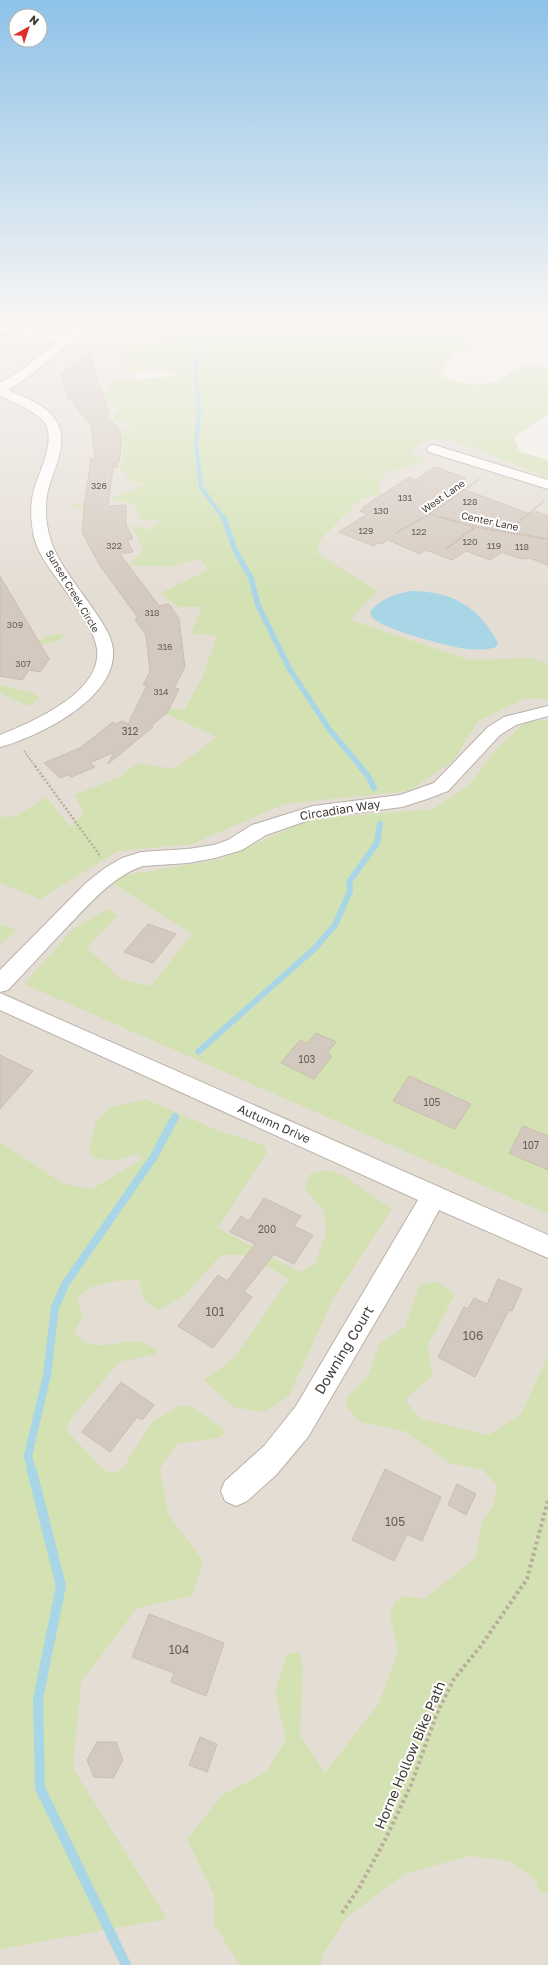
<svg xmlns="http://www.w3.org/2000/svg" width="548" height="1965" viewBox="0 0 548 1965" font-family="'Golos Text',sans-serif">
<style>
.residential{fill:#e4ddd4}
.green{fill:#d3e1b3}
.water{fill:#a8d6e7}
.lines{fill:none;stroke-linecap:round;stroke-linejoin:round}
.stream-far4{stroke:#a8d6e7;stroke-width:4}
.stream-far3{stroke:#a8d6e7;stroke-width:5.5}
.stream-far2{stroke:#a8d6e7;stroke-width:6}
.stream-far1{stroke:#a8d6e7;stroke-width:8}
.stream{stroke:#a8d6e7;stroke-width:10}
.building{fill:#d4c9bf;stroke:#cbbdb0}
.minor-casing{stroke:#bbb2a9;stroke-width:2}
.path-far3{stroke:#bbac9c;stroke-width:1.5;stroke-dasharray:1 1;stroke-linecap:butt}
.path-far2{stroke:#bbac9c;stroke-width:2;stroke-dasharray:1.5 1.5;stroke-linecap:butt}
.path-far1{stroke:#bbac9c;stroke-width:2.5;stroke-dasharray:2 2;stroke-linecap:butt}
.path{stroke:#bbac9c;stroke-width:4;stroke-dasharray:3 3;stroke-linecap:butt}
.minor{fill:#fff;fill-rule:evenodd}
.labels{text-anchor:middle;stroke-width:4;stroke-linejoin:round;paint-order:stroke}
.far-number-label{font-size:9px;fill:#665f58}
.far-street-label{font-size:10px;fill:#423c36;stroke:#fff}
.number-label{font-size:10px;fill:#665f58}
.street-label{font-size:12px;fill:#423c36;stroke:#fff}
.near-number-label{font-size:12px;fill:#665f58}
.near-street-label{font-size:14px;fill:#423c36;stroke:#fff}
</style>
<rect width="100%" height="100%" fill="#f1ece6"/>
<path class="residential" d="M0 320H130L188 341 133 375 141 396 432 426 548 466V1965H0Z"/>
<g class="green">
<path d="M108 320H390L410 324 453 326 475 351 452 354 444 368V377L473 385 499 382 522 364 548 367V414L514 437 520 452 548 460V477L459 443 444 439 423 441 410 452 429 461 388 472 378 481 381 495 362 498 321 539 317 553 377 591 350 620 470 660 531 658 548 664V699H524L478 721 454 760 409 791 284 804 192 844 118 851 40 899 0 883V817L16 816 46 797 70 827 84 813 74 795 120 777 138 763 174 769 217 737 156 709H185L203 676 217 636 191 633 202 607H178L161 593 208 570 201 559 167 567 130 565 143 549 130 524 148 530 161 521 141 519 133 503 111 500 79 508 72 505 110 499 146 484 134 483 120 469 124 449 123 431 135 426 111 419 122 406 93 397 109 391 110 382 177 376 157 369 123 374 132 363 121 359 119 352 86 345 93 343 123 350 141 343 167 345 170 342Z"/>
<path d="M64 634 63 637C43 650 22 644 0 642L23 644 41 640 51 635Z"/>
<path d="M0 685 33 693 39 697 34 703 28 706 0 693Z"/>
<path d="M548 720V1214L24 984 73 929 107 909 118 916 87 947 120 979 151 986 192 934 114 884 120 876 222 859 311 819 434 809 470 784 498 747 527 721Z"/>
<path d="M0 924 17 930 0 945Z"/>
<path d="M145 1099 220 1131 264 1145 267 1152 218 1228 299 1272 315 1264 326 1234 324 1212 304 1187 310 1174 328 1170 346 1177 392 1209 333 1299 289 1396 264 1412 233 1407 204 1380 234 1358 289 1279 248 1255H221L184 1296 159 1310 144 1301 139 1279C119 1281 90 1281 77 1299L83 1316 74 1333C92 1355 114 1340 138 1342 144 1342 152 1347 158 1349L157 1354 119 1362 71 1419 66 1430 104 1470 113 1474 123 1468 152 1422 180 1406H191L226 1431 219 1438 176 1444 160 1469 168 1514 203 1561 192 1596 137 1608 81 1682 73 1768 167 1919 0 1949V1142L64 1184 92 1189 141 1160 140 1153 115 1161 93 1158 89 1150 96 1121 110 1108Z"/>
<path d="M438 1282 455 1294 428 1345 432 1376 405 1400 421 1419 488 1435 521 1414 548 1356V1894L540 1893 535 1879 509 1861 470 1856 404 1874 347 1917 322 1956 321 1965H240L214 1924V1895L187 1839 221 1796 266 1772 286 1740 275 1691 287 1654 299 1652 303 1666 300 1735 325 1773 379 1703 398 1652 390 1615 394 1604 401 1596 424 1599 476 1557 481 1524 493 1506 497 1486 483 1470 450 1463 404 1431 360 1422 346 1406 347 1397 368 1376 380 1343 405 1327 420 1284Z"/>
</g>
<path class="water" d="M411 591C451 591 479 606 498 643L496 647C487 650 478 650 468 649 449 647 389 631 374 619 372 618 371 614 370 612 380 599 395 594 411 591Z"/>
<g class="lines">
<path class="stream-far4" d="M192 320 198 344 196 374 199 415 196 444 201 487 224 519"/>
<path class="stream-far3" d="M224 518 234 548 251 578 258 605 289 668 329 729 361 767"/>
<g class="stream-far2">
<path d="M360 766 368 776 374 788"/>
<path d="M198 1052 314 949 335 925 350 891 349 882 377 843 380 824"/>
</g>
<path class="stream-far1" d="M32 1472 28 1456 47 1375 55 1307 66 1283 153 1158 175 1117"/>
<path class="stream" d="M32 1471 61 1586 38 1699 40 1788 126 1965"/>
</g>
<g class="building">
<path d="M89 351 109 414 107 415 120 431 122 440 119 462H117V467H113L108 506 126 505V525L133 539 127 540 133 552 120 554 159 606 169 604 179 619 185 667 174 688 179 689 167 713 151 726 153 727 108 764 114 752 90 763 95 767 71 777 68 775 60 778 44 763 80 748 113 722 117 724 121 721 128 724 147 685H143L150 672 146 635 135 619 138 618 99 564 82 532 84 507 91 458H95L91 426 68 397 61 375Z"/>
<path d="M435 467 466 478 454 486 531 514 535 511 548 516V565L529 558 521 559 502 552 490 560 466 551 452 560 426 550 420 554 388 540 382 544 378 543 374 546 339 532 367 514 360 511 364 509 362 508 409 477 416 480Z"/>
<path d="M0 576 49 659 40 672 29 670 22 680 0 676Z"/>
<path d="M148 924 176 934 153 963 124 952Z"/>
<path d="M316 1033 336 1042 327 1053 332 1056 314 1079 281 1063 300 1040 307 1044Z"/>
<path d="M0 1055 33 1071 0 1109Z"/>
<path d="M409 1076 471 1104 455 1129 393 1101Z"/>
<path d="M523 1126 548 1136V1170L509 1153Z"/>
<path d="M264 1198 301 1216 294 1226 313 1235 294 1264 274 1254 244 1292 252 1297 213 1348 178 1326 218 1275 227 1281 255 1244 230 1232 241 1216 249 1221Z"/>
<path d="M498 1279 522 1289 512 1311 509 1310 475 1377 438 1357 464 1307 468 1309 474 1298 487 1304Z"/>
<path d="M121 1382 154 1405 142 1420 137 1417 110 1452 82 1432Z"/>
<path d="M385 1469 441 1497 422 1541 407 1534 394 1561 352 1540Z"/>
<path d="M457 1484 476 1494 466 1515 448 1505Z"/>
<path d="M149 1614 224 1643 206 1696 171 1682 174 1673 132 1657Z"/>
<path d="M200 1737 217 1744 207 1772 189 1765Z"/>
<path d="M97 1742H116L123 1760 113 1778 94 1777 87 1760Z"/>
</g>
<g class="lines">
<defs>
<g id="minor">
<path d="M85 320H99L28 377 8 390C22 396 38 402 50 413 75 438 52 468 47 495 45 509 46 525 50 538 58 568 93 603 108 633 136 689 42 736 0 747V735C33 722 108 690 96 644 91 626 78 609 68 594 56 576 39 558 34 537 31 523 30 508 33 494 37 475 58 440 44 422 33 409 15 403 0 396V383L20 371 59 340 0 333V325L67 334Z"/>
<path d="M434 445 548 480V489L429 452 427 449 429 446Z"/>
<path d="M548 706V716L516 725 500 735 448 791 427 799 402 807 315 818 266 835 242 850 215 858 188 863 143 866C112 876 89 905 67 927 47 948 28 969 8 990L0 992V970L86 883 105 868 122 858 141 852 188 849 214 845 228 840 252 825 313 806 400 795 434 783 488 727 504 717Z"/>
<path d="M0 993 548 1235V1258L439 1210 417 1251 308 1437 276 1475 247 1501 236 1506 225 1501 221 1491 225 1481 264 1446 296 1406 418 1200 0 1010Z"/>
</g>
</defs>
<use href="#minor" class="minor-casing"/>
<g class="path-far3">
<path d="M430 514 447 519"/>
<path d="M422 519 480 479"/>
<path d="M522 519 545 500"/>
</g>
<g class="path-far2">
<path d="M443 518 476 527 548 539"/>
<path d="M396 533 423 518"/>
<path d="M514 534 519 521 523 518"/>
<path d="M446 549 475 527"/>
<path d="M24 751 36 767"/>
</g>
<path class="path-far1" d="M35 766 101 857"/>
<path class="path" d="M342 1913 359 1888 385 1840 411 1785 437 1713 454 1679 480 1647 527 1579 548 1500"/>
<use href="#minor" class="minor"/>
</g>
<linearGradient id="sky" x2="0" y2="1"><stop stop-color="#8ec2e8"/><stop offset="0.54" stop-color="#f9f6f4"/><stop offset="1" stop-color="#f9f6f4" stop-opacity="0"/></linearGradient>
<rect width="548" height="595" fill="url(#sky)"/>
<g class="labels">
<g class="far-number-label">
<text x="99" y="489">326</text>
<text x="405" y="501">131</text>
<text x="470" y="505">128</text>
<text x="381" y="514">130</text>
<text x="366" y="534">129</text>
<text x="419" y="535">122</text>
<text x="470" y="545">120</text>
<text x="114" y="549">322</text>
<text x="494" y="549">119</text>
<text x="522" y="550">118</text>
<text x="152" y="616">318</text>
<text x="15" y="628">309</text>
<text x="165" y="650">316</text>
<text x="23" y="667">307</text>
<text x="161" y="695">314</text>
</g>
<g class="far-street-label">
<text transform="translate(443 496) rotate(-35)" y="4">West Lane</text>
<text transform="translate(490 521) rotate(12)" y="4">Center Lane</text>
<text transform="translate(73 591) rotate(59)" y="4">Sunset Creek Circle</text>
</g>
<g class="number-label">
<text x="130" y="735">312</text>
<text x="307" y="1063">103</text>
<text x="432" y="1106">105</text>
<text x="531" y="1149">107</text>
<text x="267" y="1233">200</text>
</g>
<g class="street-label">
<text transform="translate(340 810) rotate(-9)" y="4">Circadian Way</text>
<text transform="translate(274 1124) rotate(24)" y="4">Autumn Drive</text>
</g>
<g class="near-number-label">
<text x="215" y="1316">101</text>
<text x="473" y="1340">106</text>
<text x="395" y="1526">105</text>
<text x="179" y="1654">104</text>
</g>
<g class="near-street-label">
<text transform="translate(344 1350) rotate(-59)" y="5">Downing Court</text>
<text transform="translate(410 1755) rotate(-67)" y="5">Horne Hollow Bike Path</text>
</g>
</g>
<g transform="translate(28 28) rotate(39)"><circle r="19" fill="#ffffff" stroke="#b3b1af"/>
<path d="M0-3L7 15L0 10L-7 15Z" fill="#e12d2c"/>
<text y="-6" font-size="11" font-weight="bold" text-anchor="middle" fill="#423c36">N</text>
</g>
</svg>
